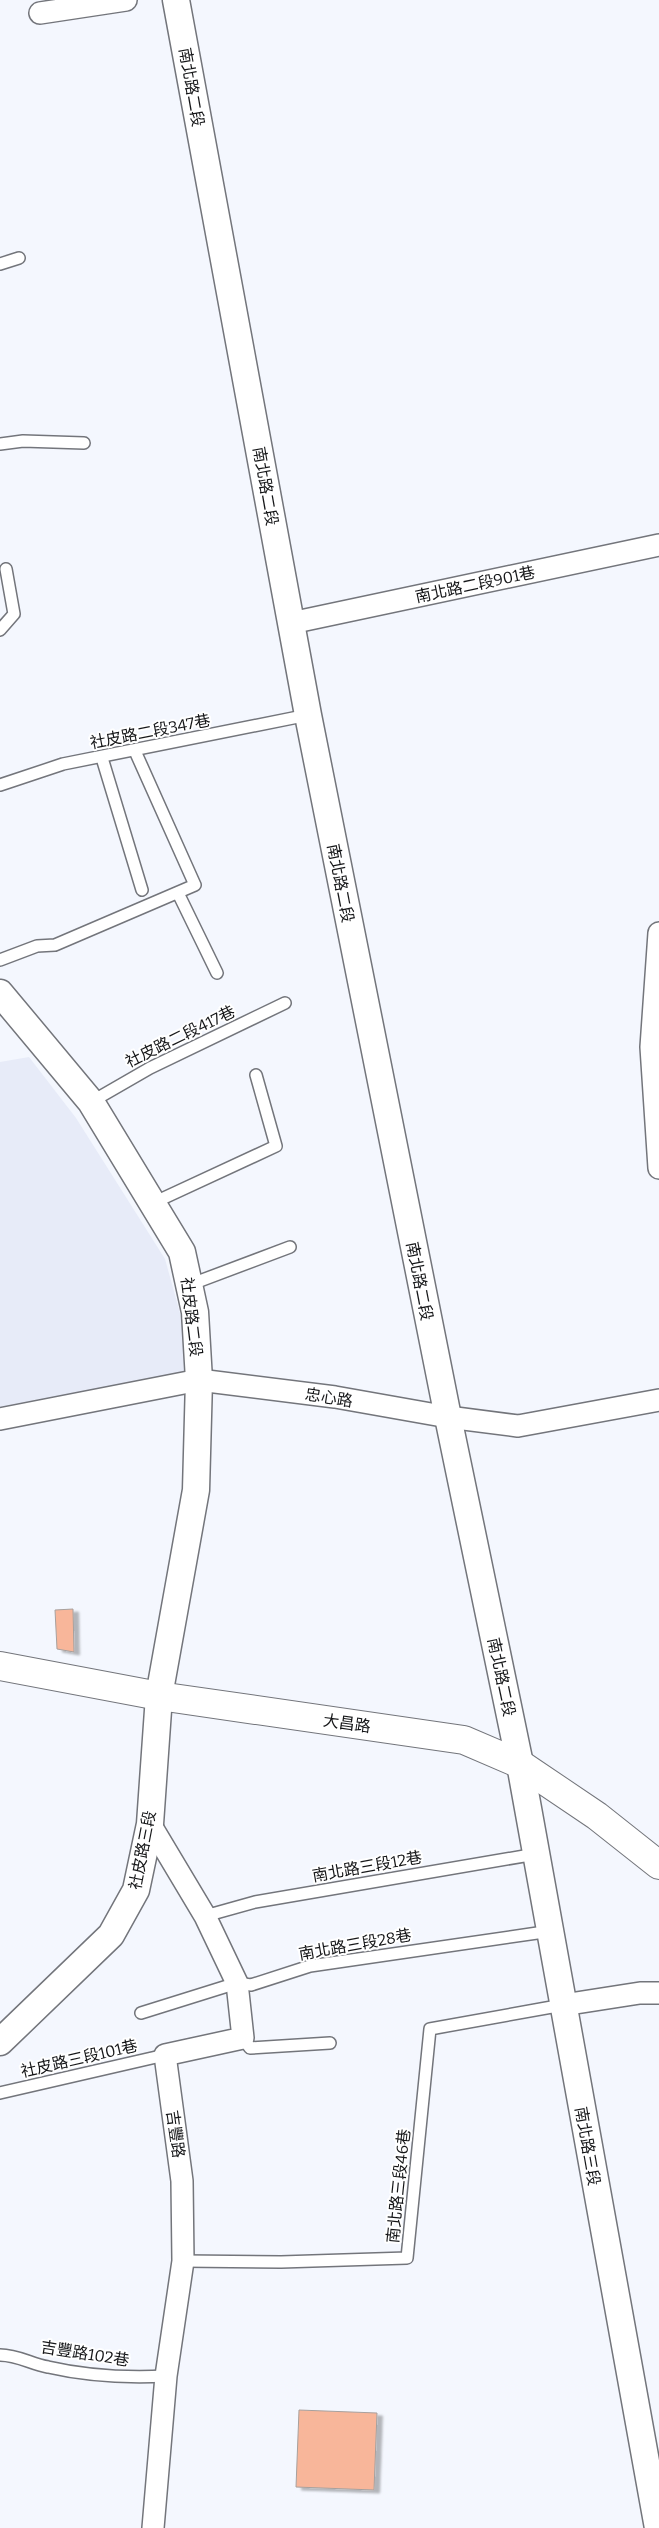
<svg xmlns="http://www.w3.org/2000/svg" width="659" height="2528" viewBox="0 0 659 2528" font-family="Bitter,'Noto Sans TC',serif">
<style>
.built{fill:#e7ebf8}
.building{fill:#f8b69a;stroke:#a7a09d;filter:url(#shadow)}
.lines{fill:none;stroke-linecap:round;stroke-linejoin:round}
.service-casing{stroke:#73757b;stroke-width:14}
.minor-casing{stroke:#73757b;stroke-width:24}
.tertiary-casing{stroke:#73757b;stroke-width:29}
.secondary-casing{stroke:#73757b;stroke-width:30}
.service{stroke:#fff;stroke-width:11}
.minor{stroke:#fff;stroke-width:21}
.tertiary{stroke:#fff;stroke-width:26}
.secondary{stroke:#fff;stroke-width:28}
.labels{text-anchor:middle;stroke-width:4;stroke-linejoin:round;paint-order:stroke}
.street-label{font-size:16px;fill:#151618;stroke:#fff}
</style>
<defs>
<filter id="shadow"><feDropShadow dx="5.5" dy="3" stdDeviation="1" flood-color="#0004"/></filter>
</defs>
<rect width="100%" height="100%" fill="#f4f7fe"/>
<path class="built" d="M29 1057 76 1118 165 1259 200 1385 0 1424V1062Z"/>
<g class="building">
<path d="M73 1609 74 1652 57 1649 55 1610Z"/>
<path d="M299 2410 377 2413 374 2490 296 2487Z"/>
</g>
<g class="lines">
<defs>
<g id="service">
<path d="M0 264 19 258"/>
<path d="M0 444 23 441 84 443"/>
<path d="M0 630 14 614 6 569"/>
<path d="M102 758 142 890"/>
<path d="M0 785 63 764 308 715"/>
<path d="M178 893 217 973"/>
<path d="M0 960 37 946 55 945 195 885 135 751"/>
<path d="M91 1102 150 1068 285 1003"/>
<path d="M153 1203 276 1146 256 1075"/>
<path d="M189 1285 290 1247"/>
<path d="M205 1916 255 1902 536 1854"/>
<path d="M141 2013 237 1983 251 1985 310 1966 551 1931"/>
<path d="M243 2038 250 2048 330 2043"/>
<path d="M0 2093 165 2055"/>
<path d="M183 2261 281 2262 407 2258 430 2029 563 2005"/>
<path d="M0 2355C18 2355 31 2364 48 2367 87 2376 126 2378 166 2376"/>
</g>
<g id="minor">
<path d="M40 13 126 0"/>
<path d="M291 623 659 545"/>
<path d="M659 933 651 1047 659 1168"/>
<path d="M0 1419 199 1380 335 1397 448 1417 518 1426 659 1400"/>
<path d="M150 1824 205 1916 237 1983 243 2038 165 2055 182 2181 183 2261 166 2376 153 2528"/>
<path d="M563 2005 640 1993H659"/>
</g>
<g id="tertiary">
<path d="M176 0 308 715 448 1417 520 1764 658 2528"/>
<path d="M0 993 91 1102 182 1252 195 1312 199 1380 196 1490 159 1696 150 1824 136 1890 111 1935 0 2042"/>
</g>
<path id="secondary" d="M0 1666 159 1696 464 1740 520 1764 597 1816 659 1865"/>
</defs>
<use href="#service" class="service-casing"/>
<use href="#minor" class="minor-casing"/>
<use href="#tertiary" class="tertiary-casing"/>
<use href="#secondary" class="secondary-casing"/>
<use href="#service" class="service"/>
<use href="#minor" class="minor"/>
<use href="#tertiary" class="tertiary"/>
<use href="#secondary" class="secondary"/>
</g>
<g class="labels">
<g class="street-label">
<text transform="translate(192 87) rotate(80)" y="6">南北路二段</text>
<text transform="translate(266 486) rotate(80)" y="6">南北路二段</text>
<text transform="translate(475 584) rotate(-12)" y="6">南北路二段901巷</text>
<text transform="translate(150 731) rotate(-11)" y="6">社皮路二段347巷</text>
<text transform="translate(341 883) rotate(79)" y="6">南北路二段</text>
<text transform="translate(180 1036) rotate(-26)" y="6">社皮路二段417巷</text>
<text transform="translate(420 1281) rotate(79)" y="6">南北路二段</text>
<text transform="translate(192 1317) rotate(83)" y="6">社皮路二段</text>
<text transform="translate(329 1397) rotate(9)" y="6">忠心路</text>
<text transform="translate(502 1677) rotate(78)" y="6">南北路二段</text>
<text transform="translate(347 1723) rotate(8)" y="6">大昌路</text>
<text transform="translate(142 1850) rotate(-79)" y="6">社皮路三段</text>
<text transform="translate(367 1866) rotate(-10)" y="6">南北路三段12巷</text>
<text transform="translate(355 1944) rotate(-10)" y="6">南北路三段28巷</text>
<text transform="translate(79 2058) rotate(-13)" y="6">社皮路三段101巷</text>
<text transform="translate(176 2134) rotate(82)" y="6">吉豐路</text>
<text transform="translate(588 2146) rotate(80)" y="6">南北路三段</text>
<text transform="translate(398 2186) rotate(-84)" y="6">南北路三段46巷</text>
<text transform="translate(85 2353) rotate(9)" y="6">吉豐路102巷</text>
</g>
</g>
</svg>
